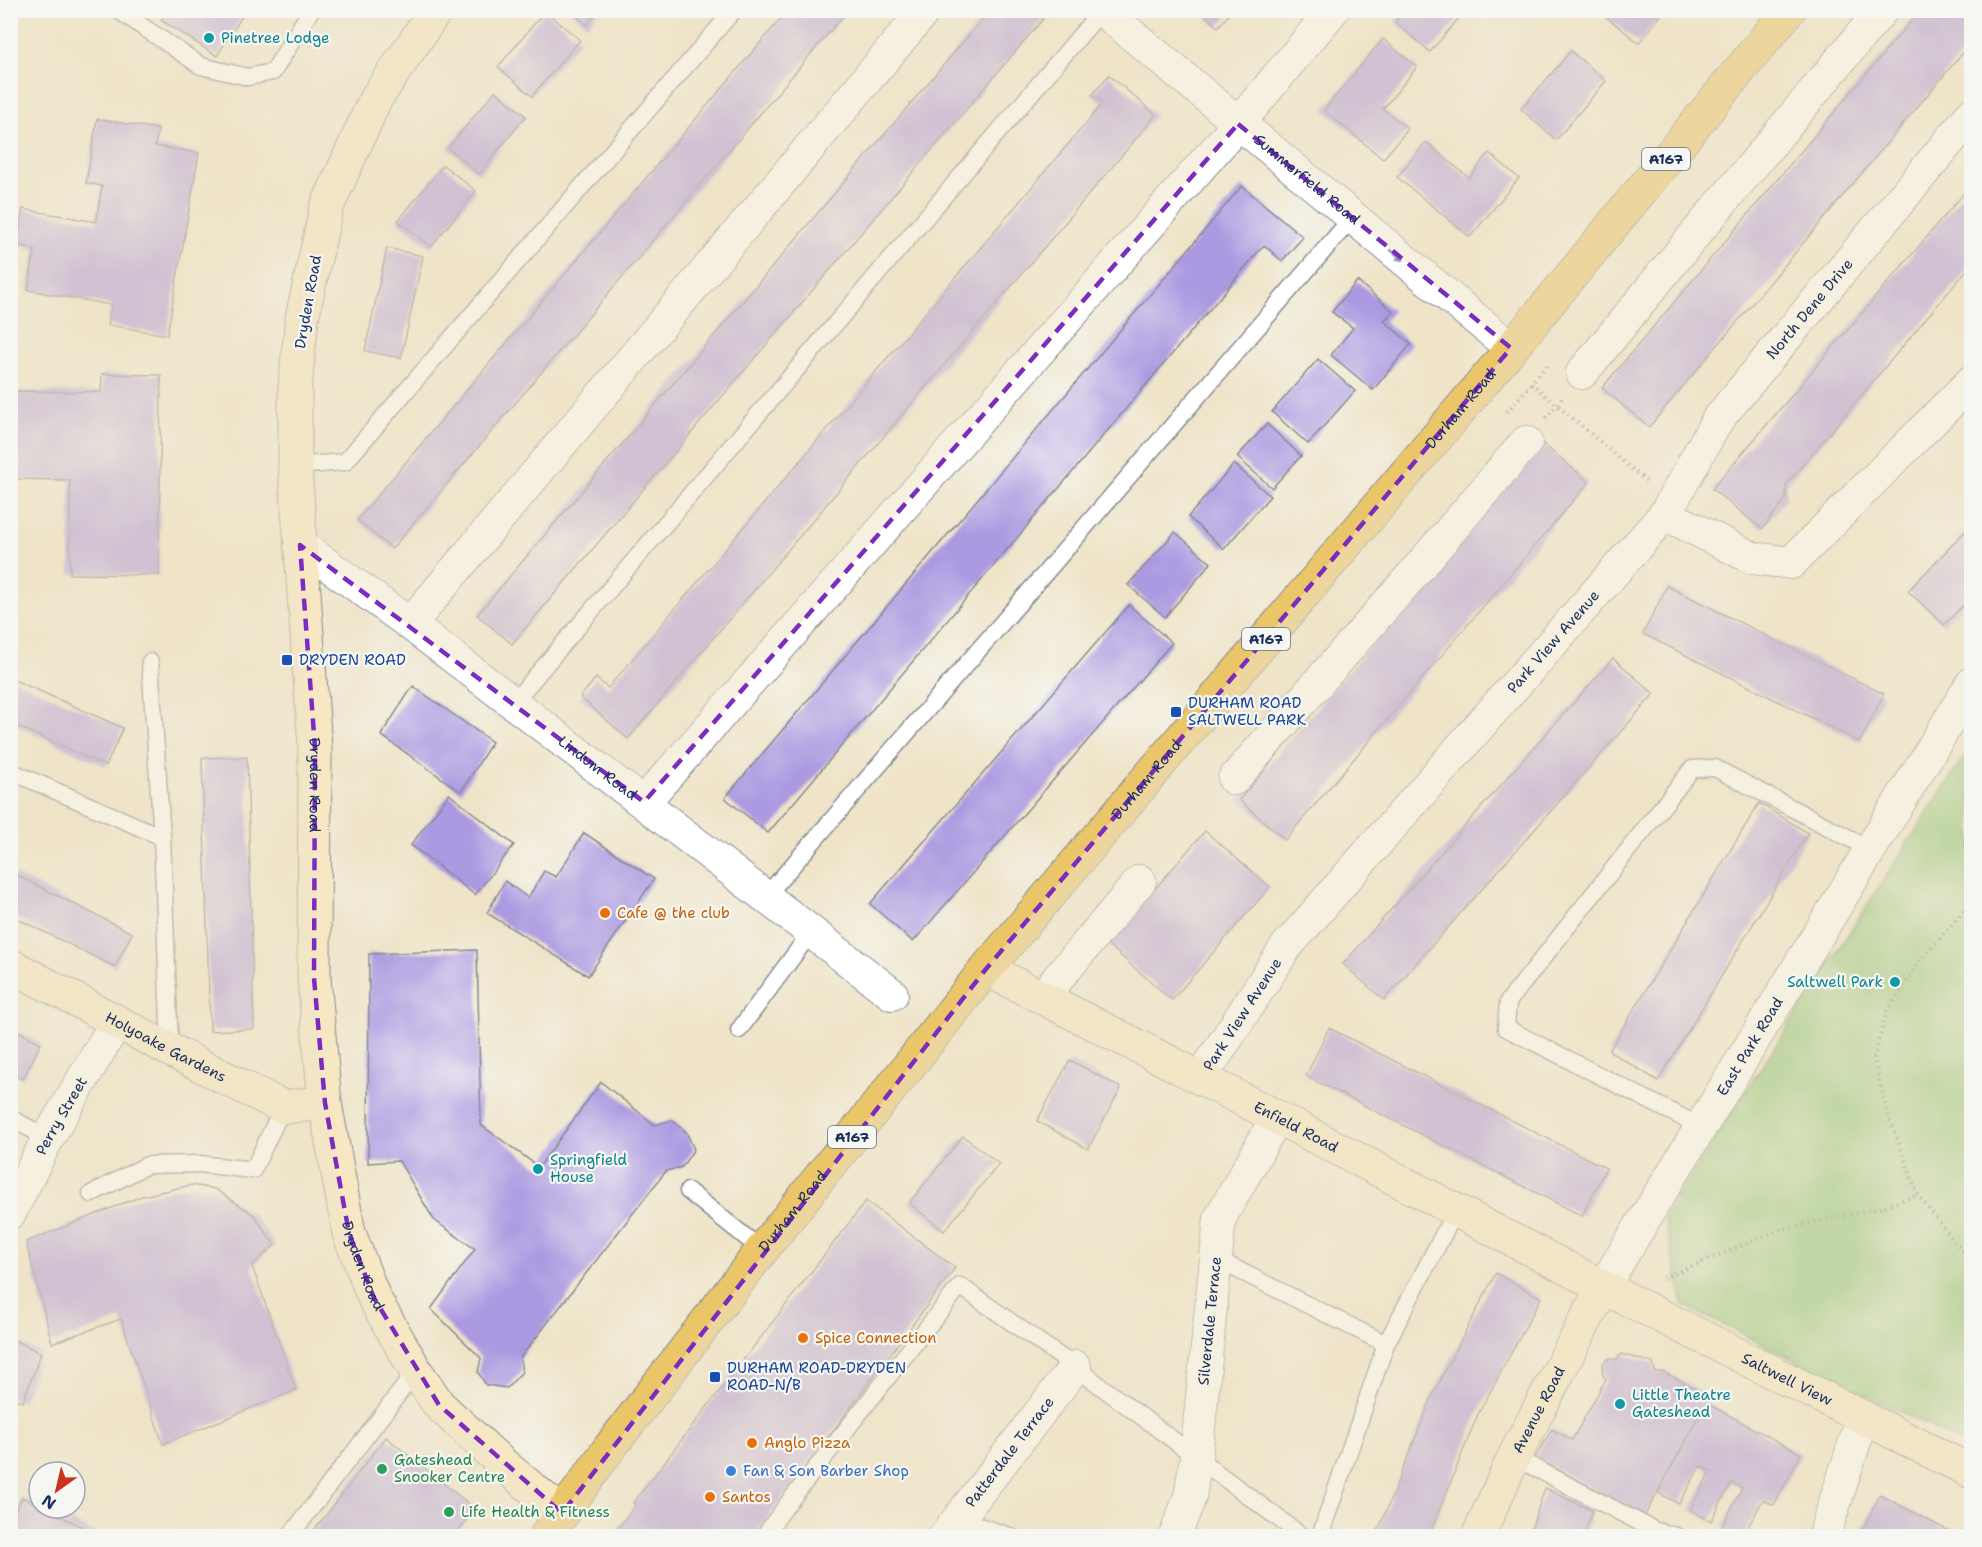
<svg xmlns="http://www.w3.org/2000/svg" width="1982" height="1547" viewBox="0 0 1982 1547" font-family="'Shantell Sans',sans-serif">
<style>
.green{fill:#8fc87b;stroke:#557c6c;stroke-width:1.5}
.building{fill:#ab99e1}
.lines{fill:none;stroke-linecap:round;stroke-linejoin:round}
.lane-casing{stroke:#858a93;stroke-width:19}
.street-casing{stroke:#858a93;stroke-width:34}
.secondary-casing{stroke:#858a93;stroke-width:35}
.primary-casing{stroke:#858a93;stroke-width:35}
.path{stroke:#858a93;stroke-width:4;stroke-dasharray:1.5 4.5;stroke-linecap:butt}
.lane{stroke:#fff;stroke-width:16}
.street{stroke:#fff;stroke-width:32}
.secondary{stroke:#f7e8c3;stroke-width:33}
.primary{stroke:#ebc669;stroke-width:33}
.oneway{fill:#8d97ae}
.marked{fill:none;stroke:#7b2cbf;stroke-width:4.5;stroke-dasharray:12 8;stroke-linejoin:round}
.culture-dot{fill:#0f9aa8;stroke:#f6f6f2;stroke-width:2}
.transit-dot{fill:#1a4fb4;stroke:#f6f6f2;stroke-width:2}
.food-dot{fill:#e8710a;stroke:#f6f6f2;stroke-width:2}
.leisure-dot{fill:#2e9e5b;stroke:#f6f6f2;stroke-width:2}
.shop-dot{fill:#3f7fe0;stroke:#f6f6f2;stroke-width:2}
.labels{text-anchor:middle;stroke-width:4.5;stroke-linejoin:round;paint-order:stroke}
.shield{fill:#f6f6f2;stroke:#5d6b8a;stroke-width:1.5}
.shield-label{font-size:14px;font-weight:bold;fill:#1b2f5e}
.culture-label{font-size:15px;fill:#0d838f;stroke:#f6f6f2;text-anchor:start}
.street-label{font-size:15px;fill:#1b2f5e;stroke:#f6f6f2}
.transit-label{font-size:15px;fill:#164399;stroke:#f6f6f2;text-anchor:start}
.food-label{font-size:15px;fill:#c56008;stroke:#f6f6f2;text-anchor:start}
.leisure-label{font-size:15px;fill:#27864d;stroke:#f6f6f2;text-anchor:start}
.shop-label{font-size:15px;fill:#366cbe;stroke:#f6f6f2;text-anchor:start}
</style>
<rect width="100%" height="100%" fill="#f6f6f2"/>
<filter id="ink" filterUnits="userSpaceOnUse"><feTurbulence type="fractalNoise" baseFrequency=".0167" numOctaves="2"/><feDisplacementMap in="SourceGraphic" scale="12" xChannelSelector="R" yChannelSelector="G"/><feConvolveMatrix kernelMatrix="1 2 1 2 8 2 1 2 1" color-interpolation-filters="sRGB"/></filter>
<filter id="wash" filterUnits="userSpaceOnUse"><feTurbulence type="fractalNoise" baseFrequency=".008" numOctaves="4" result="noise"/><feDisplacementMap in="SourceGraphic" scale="24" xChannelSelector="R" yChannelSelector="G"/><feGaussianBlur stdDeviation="1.35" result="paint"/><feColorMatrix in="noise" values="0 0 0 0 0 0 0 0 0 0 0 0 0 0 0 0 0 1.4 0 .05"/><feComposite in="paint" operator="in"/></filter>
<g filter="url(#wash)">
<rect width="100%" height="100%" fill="#efe4c8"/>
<path class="green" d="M1971 746V1447L1683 1305 1664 1217Z"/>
<g id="blocks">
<g class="building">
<path d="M167 10H246L217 56 161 20Z"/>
<path d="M569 10H599L587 25Z"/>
<path d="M788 10H848L392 549 357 520Z"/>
<path d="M990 10H1034L1043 19 512 644 477 615Z"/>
<path d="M1199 10H1233L1218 27Z"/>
<path d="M1404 10H1466L1430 52 1395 22Z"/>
<path d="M1609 10H1665L1639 43 1605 16Z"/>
<path d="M1920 10H1971V43L1649 427 1602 388Z"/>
<path d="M545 11 580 40 532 96 498 67Z"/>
<path d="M1383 39 1417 67 1383 109 1408 129 1383 159 1324 110Z"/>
<path d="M1571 51 1606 81 1556 140 1521 109Z"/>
<path d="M1109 75 1156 115 628 739 580 697 596 678 608 688 1103 103 1092 95Z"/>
<path d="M495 91 526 116 479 174 448 148Z"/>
<path d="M97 119 158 129 155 146 199 153 167 335 108 325 111 305 28 290 35 249 17 245 23 209 96 222 102 186 86 183Z"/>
<path d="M1426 142 1469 178 1489 153 1519 178 1470 237 1397 177Z"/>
<path d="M443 165 476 191 431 247 398 221Z"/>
<path d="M1971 185V265L1786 485V499L1762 529 1712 489Z"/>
<path d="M1242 186 1303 237 1282 261 1264 245 768 833 725 798Z"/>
<path d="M387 248 423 256 401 358 365 351Z"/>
<path d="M1357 281 1393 311 1384 321 1411 344 1373 390 1331 355 1353 328 1332 312Z"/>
<path d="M1318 359 1355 391 1308 444 1272 412Z"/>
<path d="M102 374 161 375 159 575 70 574V480L10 479V391L101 392Z"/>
<path d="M1267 424 1301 456 1272 488 1237 457Z"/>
<path d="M1542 443 1589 482 1285 840 1239 800Z"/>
<path d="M1234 464 1270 496 1224 549 1188 517Z"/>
<path d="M1971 525V597L1944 625 1908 591Z"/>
<path d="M1175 532 1211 563 1165 617 1128 585Z"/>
<path d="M1667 586 1884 694 1860 742 1643 634Z"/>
<path d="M1129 605 1172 643 913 942 870 904Z"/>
<path d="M1613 658 1654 694 1384 1000 1343 964Z"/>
<path d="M10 678 123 728 106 766 10 723Z"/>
<path d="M413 686 492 742 461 792 381 735Z"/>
<path d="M247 757 254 1029 210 1031 202 758Z"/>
<path d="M449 794 514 845 475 895 411 845Z"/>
<path d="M1759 803 1808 833 1658 1081 1609 1051Z"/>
<path d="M1205 831 1270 887 1172 1000 1107 944Z"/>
<path d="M584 833 654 879 588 976 487 913 505 881 528 898 544 871 556 877Z"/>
<path d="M10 872 132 933 115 967 10 915Z"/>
<path d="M477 950 481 1125 539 1167 601 1082 655 1125 672 1120 686 1132 694 1149 682 1167 666 1171 520 1358 522 1372 507 1388 486 1385 478 1372 481 1358 431 1309 475 1249 434 1220 399 1161 368 1163 369 954Z"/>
<path d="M10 1027 41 1043 23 1079 10 1073Z"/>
<path d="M1329 1028 1606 1168 1582 1216 1306 1076Z"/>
<path d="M1070 1060 1121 1088 1088 1149 1037 1121Z"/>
<path d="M963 1136 999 1164 944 1231 909 1203Z"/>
<path d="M192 1185 215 1189 253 1214 275 1245 252 1266 296 1390 163 1444 121 1319 52 1343 26 1242 142 1196Z"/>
<path d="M866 1201 955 1268 787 1492 753 1536H612L635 1506 633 1503Z"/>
<path d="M1496 1273 1541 1298 1478 1414 1429 1536H1376L1433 1394Z"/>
<path d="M10 1338 41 1353 23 1402 10 1397Z"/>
<path d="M1621 1354 1653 1363 1655 1372H1664L1710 1396 1706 1403 1801 1454 1774 1505 1763 1500 1743 1536H1740L1722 1527 1742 1488 1732 1482 1711 1521 1690 1510 1711 1471 1700 1466 1679 1504 1658 1493 1699 1416 1645 1515 1535 1458 1552 1429 1572 1440 1606 1379 1603 1375 1602 1368 1604 1362 1610 1358 1616 1360Z"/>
<path d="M386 1437 475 1509 455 1536H310Z"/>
<path d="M1545 1488 1592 1511 1584 1536H1529Z"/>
<path d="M1880 1495 1945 1529 1960 1536H1859Z"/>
<path d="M22 1497 39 1505V1508H44L101 1536H23L10 1530V1521Z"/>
</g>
</g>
</g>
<g filter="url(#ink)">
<use href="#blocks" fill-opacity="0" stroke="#858a93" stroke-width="1.5"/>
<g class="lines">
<defs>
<g id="lane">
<path d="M118 10 201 66 248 77 273 72 311 10"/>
<path d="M295 466 345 462 734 10"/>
<path d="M150 662 162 837 170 1050"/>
<path d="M513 703 1102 10"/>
<path d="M10 771 162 837"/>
<path d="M766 896 1352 218"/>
<path d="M739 1030 811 932"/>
<path d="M10 1118 48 1138"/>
<path d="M1701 1127 1506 1028 1508 1002 1692 769 1715 768 1870 849"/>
<path d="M688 1191 762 1250"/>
<path d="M91 1194 147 1165 199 1164 253 1170 283 1107"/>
<path d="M1216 1259 1386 1344 1456 1210"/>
<path d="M1514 1457 1656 1531 1676 1536"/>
<path d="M958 1519 1010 1536"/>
<path d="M290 1536 416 1371"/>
<path d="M764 1536 785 1507 960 1286 1075 1367 1302 1536"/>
<path d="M1320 1536 1386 1344"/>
</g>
<g id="street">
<path id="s1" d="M1102 10 1511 348"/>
<path d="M1582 373 1692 238 1882 10"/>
<path id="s2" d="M1665 514 1718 419 1972 114"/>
<path id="s3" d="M300 545 410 624 892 994"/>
<path d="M410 624 925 10"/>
<path d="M1234 779 1408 580 1526 442"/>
<path d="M644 802 1238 124 1333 10"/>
<path d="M1042 997 1140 881"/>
<path id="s4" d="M1201 1078 1286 947 1665 514 1752 558 1791 563 1972 381"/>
<path id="s5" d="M10 1213 48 1138 117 1021"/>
<path id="s6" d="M1603 1287 1972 683"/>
<path id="s7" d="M945 1536 1075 1367"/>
<path id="s8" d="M1175 1536 1190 1497 1196 1457 1220 1218 1277 1117"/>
<path d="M1824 1536 1863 1417"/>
</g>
<g id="secondary">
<path id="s9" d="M436 10 375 100 326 209 302 318 295 386V466L315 748 314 978 325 1103 349 1233 374 1298 416 1371 439 1405 505 1466 562 1513"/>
<path id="s10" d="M10 965 170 1050 283 1107 325 1103"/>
<path id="s11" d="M986 969 1277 1117 1603 1287 1972 1472"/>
<path id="s12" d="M1478 1536 1514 1457 1603 1287"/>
</g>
<g id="primary">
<path id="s13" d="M546 1536 611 1446 762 1250 986 969 1502 360 1789 10"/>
</g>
</defs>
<use href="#lane" class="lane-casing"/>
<use href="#street" class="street-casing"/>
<use href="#secondary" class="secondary-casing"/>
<use href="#primary" class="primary-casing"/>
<g class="path">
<path d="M1531 383 1646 481"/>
<path d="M1507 412 1549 363"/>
<path d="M1546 418 1562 398"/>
<path d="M1972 902 1921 959 1887 1012 1874 1058 1887 1112 1918 1195 1972 1264"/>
<path d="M1663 1278 1782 1229 1876 1209 1918 1195"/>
</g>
<use href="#lane" class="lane"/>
<use href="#street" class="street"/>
<use href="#secondary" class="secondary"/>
<use href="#primary" class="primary"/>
</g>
<defs><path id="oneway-solid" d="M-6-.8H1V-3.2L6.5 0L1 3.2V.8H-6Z" transform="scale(1.5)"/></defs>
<use class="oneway" href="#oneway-solid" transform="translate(1397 255) rotate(39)"/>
</g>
<path d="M0 0H1982V1547H0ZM1238 124 1511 348 986 969 562 1513 439 1405 374 1298 349 1233 325 1103 314 978 315 748 300 545 644 802Z" fill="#efe4c8" fill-opacity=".55" fill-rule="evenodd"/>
<path class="marked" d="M1238 124 1511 348 986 969 562 1513 439 1405 374 1298 349 1233 325 1103 314 978 315 748 300 545 644 802Z"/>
<g class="culture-dot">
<circle cx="209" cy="38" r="6"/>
<circle cx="1895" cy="982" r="6"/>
<circle cx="538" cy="1169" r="6"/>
<circle cx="1620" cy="1404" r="6"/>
</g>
<g class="transit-dot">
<rect x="281" y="654" width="12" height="12" rx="3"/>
<rect x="1170" y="706" width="12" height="12" rx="3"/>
<rect x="709" y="1371" width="12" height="12" rx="3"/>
</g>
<g class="food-dot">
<circle cx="605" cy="913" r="6"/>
<circle cx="803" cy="1338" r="6"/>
<circle cx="752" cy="1443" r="6"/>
<circle cx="710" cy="1497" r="6"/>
</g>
<g class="leisure-dot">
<circle cx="382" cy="1469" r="6"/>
<circle cx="449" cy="1512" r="6"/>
</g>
<circle class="shop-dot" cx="731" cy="1471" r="6"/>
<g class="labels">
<g class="shield">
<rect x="1642" y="148" width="48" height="22" rx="4.5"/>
<rect x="1242" y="628" width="48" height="22" rx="4.5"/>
<rect x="828" y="1126" width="48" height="22" rx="4.5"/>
</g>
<g class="shield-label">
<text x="1666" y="164">A167</text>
<text x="1266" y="644">A167</text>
<text x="852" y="1142">A167</text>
</g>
<g class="culture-label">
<text x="221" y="43">Pinetree Lodge</text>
<text x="1883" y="987" text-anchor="end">Saltwell Park</text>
<text x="550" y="1165">Springfield<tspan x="550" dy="17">House</tspan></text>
<text x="1632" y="1400">Little Theatre<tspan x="1632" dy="17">Gateshead</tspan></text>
</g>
<g class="street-label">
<text dy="5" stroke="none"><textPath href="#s1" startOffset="266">Summerfield Road</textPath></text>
<text transform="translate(308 302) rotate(-80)" y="5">Dryden Road</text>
<text dy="5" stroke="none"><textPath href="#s2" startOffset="252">North Dene Drive</textPath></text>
<text dy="5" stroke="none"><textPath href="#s13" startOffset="1452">Durham Road</textPath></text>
<text dy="5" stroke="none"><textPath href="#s4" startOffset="562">Park View Avenue</textPath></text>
<text dy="5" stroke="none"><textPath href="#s3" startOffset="372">Lindum Road</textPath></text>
<text dy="5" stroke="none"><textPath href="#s13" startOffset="966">Durham Road</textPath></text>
<text dy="5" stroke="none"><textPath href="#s9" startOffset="808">Dryden Road</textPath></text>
<text dy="5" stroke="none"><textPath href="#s4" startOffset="76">Park View Avenue</textPath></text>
<text dy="5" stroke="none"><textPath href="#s10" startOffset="176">Holyoake Gardens</textPath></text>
<text dy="5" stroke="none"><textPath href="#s6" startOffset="282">East Park Road</textPath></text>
<text dy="5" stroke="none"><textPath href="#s5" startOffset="110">Perry Street</textPath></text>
<text dy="5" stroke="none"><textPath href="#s11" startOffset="348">Enfield Road</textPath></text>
<text dy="5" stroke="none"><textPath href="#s13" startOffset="408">Durham Road</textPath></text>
<text dy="5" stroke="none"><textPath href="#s9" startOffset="1294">Dryden Road</textPath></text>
<text dy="5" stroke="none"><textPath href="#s8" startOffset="219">Silverdale Terrace</textPath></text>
<text dy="5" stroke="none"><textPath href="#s11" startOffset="900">Saltwell View</textPath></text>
<text dy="5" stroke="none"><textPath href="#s12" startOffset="140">Avenue Road</textPath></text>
<text dy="5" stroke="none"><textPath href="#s7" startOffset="106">Patterdale Terrace</textPath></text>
</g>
<g class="transit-label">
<text x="299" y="665">DRYDEN ROAD</text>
<text x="1188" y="708">DURHAM ROAD<tspan x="1188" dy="17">SALTWELL PARK</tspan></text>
<text x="727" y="1373">DURHAM ROAD-DRYDEN<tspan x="727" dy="17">ROAD-N/B</tspan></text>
</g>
<g class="food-label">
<text x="617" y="918">Cafe @ the club</text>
<text x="815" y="1343">Spice Connection</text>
<text x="764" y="1448">Anglo Pizza</text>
<text x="722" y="1502">Santos</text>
</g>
<g class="leisure-label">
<text x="394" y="1465">Gateshead<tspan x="394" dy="17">Snooker Centre</tspan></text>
<text x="461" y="1517">Life Health &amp; Fitness</text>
</g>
<g class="shop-label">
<text x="743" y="1476">Fan &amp; Son Barber Shop</text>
</g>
</g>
<rect width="1982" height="1547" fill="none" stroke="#f6f6f2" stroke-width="36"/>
<g transform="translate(57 1490) rotate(214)"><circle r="28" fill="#f6f6f2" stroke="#9ea6b7" stroke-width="1.5"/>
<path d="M0-4.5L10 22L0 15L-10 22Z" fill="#c8321e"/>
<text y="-9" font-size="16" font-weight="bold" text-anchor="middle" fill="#1b2f5e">N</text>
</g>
</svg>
